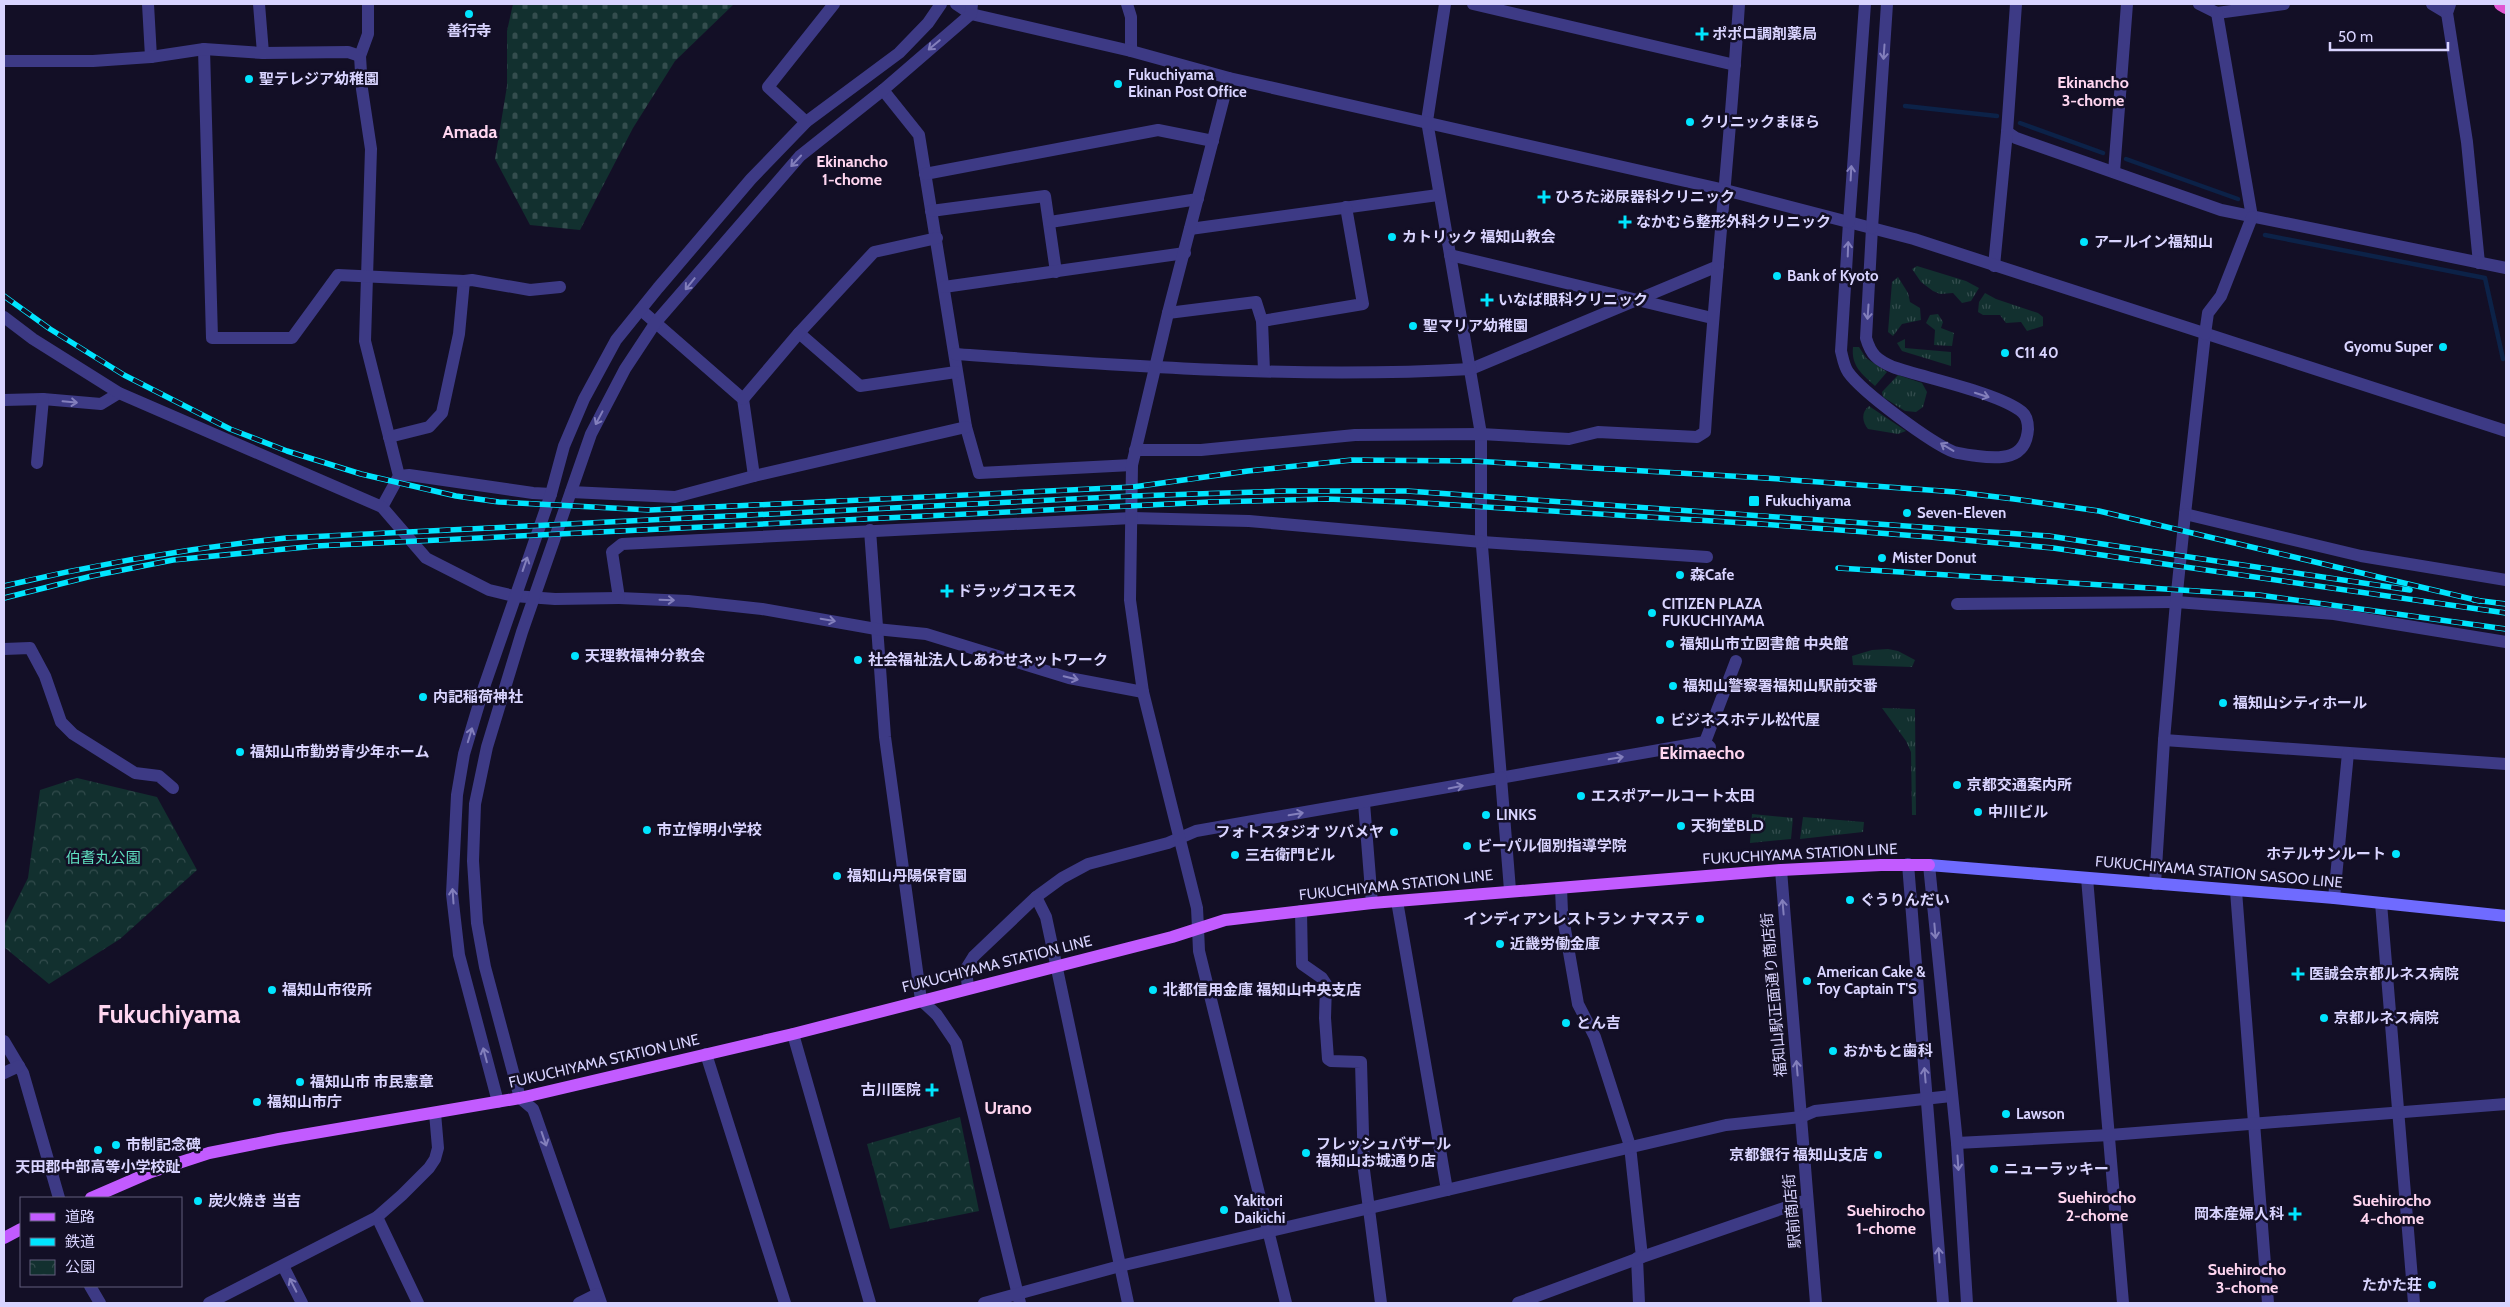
<svg xmlns="http://www.w3.org/2000/svg" width="2510" height="1307" viewBox="0 0 2510 1307" font-family="Cabin,'Noto Sans JP',sans-serif">
<style>
.grass{fill:url(#grass-tufts)}
.cemetery{fill:url(#cemetery-stones)}
.park{fill:url(#park-crowns)}
.lines{fill:none;stroke-linecap:round;stroke-linejoin:round}
.stream{stroke:#0c2248;stroke-width:4.5}
.pedestrian{stroke:#3d3a85;stroke-width:12}
.minor{stroke:#3d3a85;stroke-width:12}
.tertiary{stroke:#3d3a85;stroke-width:12}
.secondary{stroke:#6f6bff;stroke-width:12}
.primary{stroke:#c25bff;stroke-width:12}
.trunk{stroke:#e055d1;stroke-width:14}
.rail-casing{stroke:#00e5ff;stroke-width:5.5}
.rail{stroke:#130f26;stroke-width:4;stroke-dasharray:11;stroke-linecap:butt}
.oneway{stroke:#837fbc}
.poi-dot{fill:#00e5ff;stroke:#130f26;stroke-width:2}
.labels{text-anchor:middle;stroke-width:5;stroke-linejoin:round;paint-order:stroke}
.poi-label{font-size:15px;font-weight:bold;fill:#d9d4ff;stroke:#130f26;text-anchor:start}
.street-label{font-size:15px;fill:#d9d4ff;stroke:#130f26}
.park-label{font-size:15px;fill:#5fe0c0;stroke:#130f26}
.neighbourhood-label{font-size:16px;font-weight:bold;fill:#ffd6f0;stroke:#130f26}
.quarter-label{font-size:18px;font-weight:bold;fill:#ffd6f0;stroke:#130f26}
.town-label{font-size:25px;font-weight:bold;fill:#ffd6f0;stroke:#130f26}
</style>
<defs>
<pattern id="grass-tufts" width="24" height="20" patternUnits="userSpaceOnUse" patternTransform="scale(1.25)"><rect width="24" height="20" fill="#12302f"/><path d="M3 7l-1-3M5 7V3M7 7l1-3M15 17l-1-3M17 17v-4M19 17l1-3" fill="none" stroke="#344d4e"/></pattern>
<pattern id="cemetery-stones" width="16" height="16" patternUnits="userSpaceOnUse" patternTransform="scale(1.25)"><rect width="16" height="16" fill="#12302f"/><path d="M2 7V4a2 2 0 0 1 4 0v3zM10 15v-3a2 2 0 0 1 4 0v3z" fill="#344d4e"/></pattern>
<pattern id="park-crowns" width="20" height="18" patternUnits="userSpaceOnUse" patternTransform="scale(1.25)"><rect width="20" height="18" fill="#12302f"/><path d="M2 6a3 3 0 1 1 6 0M12 15a3 3 0 1 1 6 0" fill="none" stroke="#344d4e"/></pattern>
</defs>
<rect width="100%" height="100%" fill="#130f26"/>
<g class="grass">
<path d="M1917 266 1966 281 1979 288 1971 301 1962 303 1953 293 1940 294 1933 291 1921 282 1912 269Z"/>
<path d="M1898 277 1908 293 1910 302 1920 308 1921 320 1902 324 1893 336 1888 332 1892 282Z"/>
<path d="M1985 293 1996 299 2038 313 2043 317V326L2027 331 2021 322 2006 323 2000 315H1983L1978 312 1979 302Z"/>
<path d="M1938 314 1943 322 1941 328 1954 333 1952 346 1934 345 1935 330 1926 323 1930 315Z"/>
<path d="M1905 339V348L1951 352V366L1902 351 1897 343Z"/>
<path d="M1853 347H1859L1866 358 1887 372 1875 386C1862 374 1851 366 1853 347Z"/>
<path d="M1898 375 1922 383 1927 392 1923 407 1916 412 1905 411 1883 397 1882 392Z"/>
<path d="M1869 406 1906 431 1898 434 1868 429C1862 422 1861 412 1869 406Z"/>
<path d="M1888 649 1898 651 1915 660 1912 667 1853 665 1852 656 1872 650Z"/>
<path d="M1882 708 1915 709 1916 815H1912L1911 752 1906 741Z"/>
<path d="M1752 814 1793 818 1791 839 1750 843Z"/>
<path d="M1803 817 1864 822 1863 832 1800 839Z"/>
</g>
<path class="cemetery" d="M513 4H734L675 61 633 128 580 230 530 225 495 159 507 86V31Z"/>
<g class="park">
<path d="M77 778 157 797 197 870 120 939 49 984 4 947V926L28 878 40 790Z"/>
<path d="M960 1117 979 1211 890 1229 867 1144Z"/>
</g>
<g class="lines">
<g class="stream">
<path d="M1905 106 1997 116"/>
<path d="M2020 123 2103 153"/>
<path d="M2126 159 2238 199"/>
<path d="M2265 235 2485 278 2503 359"/>
</g>
<g class="pedestrian">
<path d="M1471 369 1718 266"/>
<path d="M1482 542 1707 557"/>
<path d="M1957 604 2176 602"/>
</g>
<g class="minor">
<path d="M148 4 151 57"/>
<path d="M259 4 263 53"/>
<path d="M368 4V34L360 56 362 89 371 149 365 341 399 476 382 507"/>
<path d="M1127 4 1131 17V51"/>
<path d="M1445 4 1427 121 1481 434V534L1501 778"/>
<path d="M1473 4 1735 65"/>
<path d="M2199 4 2217 13 2284 4"/>
<path d="M2432 4 2447 13"/>
<path d="M2450 4 2447 13 2467 142 2479 263"/>
<path d="M2217 13 2252 217"/>
<path d="M204 49 212 338H292L338 275 464 281 459 334 442 413 429 427 389 437"/>
<path d="M4 61H93L151 57 204 49 263 53 348 52 360 56"/>
<path d="M883 90 919 135 966 427 979 473 1132 465"/>
<path d="M806 122 768 87 834 4"/>
<path d="M2007 132 2016 138 2221 210 2506 268"/>
<path d="M2114 172 2127 4"/>
<path d="M925 174 1158 130 1213 141"/>
<path d="M931 211 1045 196 1056 272"/>
<path d="M1050 222 1198 199"/>
<path d="M1849 222 1841 351C1843 359 1844 366 1848 372 1862 392 1931 443 1954 452 1961 454 1970 455 1977 456 2000 459 2026 460 2028 429 2028 423 2027 416 2022 412 1999 393 1925 378 1893 367 1877 360 1871 355 1866 338L1872 228"/>
<path d="M1190 229 1438 195"/>
<path d="M1450 255 1712 318"/>
<path d="M1994 266 2007 132 2016 4"/>
<path d="M464 281 472 280 530 290 560 287"/>
<path d="M944 287 1185 253"/>
<path d="M641 310 743 399 754 476"/>
<path d="M1168 313 1256 302 1262 321"/>
<path d="M799 333 860 386 956 372"/>
<path d="M2205 334 2185 514 2361 556 2506 580"/>
<path d="M955 354C1127 366 1299 379 1471 369"/>
<path d="M1264 371 1262 321 1363 304 1346 207"/>
<path d="M743 399 799 333 874 252 937 238"/>
<path d="M4 400 43 399 101 404 119 393"/>
<path d="M1135 450H1201L1355 435 1481 434 1569 439 1598 432 1697 437 1705 432C1714 289 1730 147 1739 4"/>
<path d="M37 463 43 399"/>
<path d="M399 476 409 475 533 493 551 494"/>
<path d="M571 492 675 497 754 476 966 427"/>
<path d="M870 530 885 737 921 1000 937 1015 956 1043 1020 1303"/>
<path d="M2176 602 2185 514"/>
<path d="M4 649 30 648 45 676 61 722 73 734 135 773 159 776 173 788"/>
<path d="M1143 692 1069 678 926 634 876 629 762 609 688 601 619 598 612 552 622 544 1132 518 1249 521 1482 542"/>
<path d="M2164 740 2506 764"/>
<path d="M1705 742 1736 661"/>
<path d="M1364 803 1372 903"/>
<path d="M1781 870 1816 1303"/>
<path d="M2087 878 2123 1303"/>
<path d="M2155 884 2164 740 2176 602 2334 614 2506 642"/>
<path d="M1561 888 1562 912 1578 1004 1595 1037 1630 1146 1642 1257"/>
<path d="M2236 891 2268 1303"/>
<path d="M1036 897 1046 917 1128 1303"/>
<path d="M2334 898 2348 753"/>
<path d="M1397 901 1447 1190"/>
<path d="M2381 903 2414 1303"/>
<path d="M1301 911 1302 964 1322 978 1326 984 1325 1018 1328 1059 1331 1061 1361 1062 1364 1170 1381 1303"/>
<path d="M1198 928 1199 951 1286 1303"/>
<path d="M968 988 966 969 974 956 1036 897 1062 878 1088 864 1168 843 1196 831 1705 742 1710 747"/>
<path d="M793 1034 870 1303"/>
<path d="M4 1041 23 1073 59 1198"/>
<path d="M706 1054 785 1303"/>
<path d="M4 1073 19 1066"/>
<path d="M520 1098 533 1109 535 1114 601 1303"/>
<path d="M1957 1143 2110 1135 2506 1104"/>
<path d="M377 1217 418 1303"/>
<path d="M1637 1258 1639 1303"/>
<path d="M283 1266 302 1303"/>
<path d="M90 1286 100 1303"/>
<path d="M209 1303 377 1217 402 1195 429 1168 435 1159 438 1148 435 1113"/>
<path d="M579 1303 597 1294"/>
<path d="M984 1303 1120 1266 1726 1125 1801 1117 1815 1111 1951 1096"/>
<path d="M1518 1303 1642 1257 1807 1200"/>
</g>
<g class="tertiary">
<path d="M956 4 971 14 1131 51 1229 78 1725 190 1914 239 2506 431"/>
<path d="M1849 222 1865 4"/>
<path d="M1872 228 1887 4"/>
<path d="M4 317 33 339 119 393 382 507 426 558 489 590 514 596 555 599 619 598"/>
<path d="M2205 334 2208 313 2221 296 2252 217"/>
<path d="M1501 778 1510 890"/>
<path d="M1908 864 1943 1303"/>
<path d="M1929 865 1957 1143 1967 1303"/>
<path d="M1198 928 1197 908 1143 692 1130 600 1132 465 1168 313 1229 78"/>
<path d="M520 1098 485 967 477 923 473 861 475 804 487 747 522 632 591 434 625 369 656 322 800 156 883 90 971 14 972 4"/>
<path d="M498 1102 459 955 452 894 457 795 464 754 484 687 551 494 564 446 584 399 616 340 658 288 751 179 806 122 899 53 928 23 941 4"/>
</g>
<path class="secondary" d="M1929 865 2334 898 2506 916"/>
<g class="primary">
<path d="M91 1198 151 1172 209 1153 279 1139 520 1098 793 1034 1172 937 1225 920 1372 903 1781 870 1881 865H1929"/>
<path d="M4 1238 21 1229"/>
</g>
<path class="trunk" d="M2501 4 2506 7"/>
<defs>
<g id="rail">
<path d="M4 296 50 329 124 375 230 429 287 451 361 474 456 496 499 502 650 510 1133 487 1248 471 1352 460 1473 461 1765 478 1956 492 2014 499 2099 511 2480 601"/>
<path d="M1838 568 2259 595 2506 629"/>
<path d="M4 586C97 564 190 548 286 538L1133 496 1284 491H1407L2049 536 2410 590"/>
<path d="M4 598 92 576 173 560 316 546 1210 502 1327 499 1406 502 1761 524 1930 537 2053 548 2506 613"/>
<path d="M2474 600 2506 604"/>
</g>
</defs>
<use href="#rail" class="rail-casing"/>
<use href="#rail" class="rail"/>
</g>
<defs><path id="oneway-shaft" d="M-6 0H5M1.5-3L5.5 0L1.5 3" fill="none" stroke-width="1.6" stroke-linecap="round" stroke-linejoin="round" transform="scale(1.25)"/></defs>
<g class="oneway">
<use href="#oneway-shaft" transform="translate(934 45) rotate(140)"/>
<use href="#oneway-shaft" transform="translate(1884 52) rotate(94)"/>
<use href="#oneway-shaft" transform="translate(796 161) rotate(133)"/>
<use href="#oneway-shaft" transform="translate(1851 173) rotate(-87)"/>
<use href="#oneway-shaft" transform="translate(1848 249) rotate(-88)"/>
<use href="#oneway-shaft" transform="translate(690 284) rotate(129)"/>
<use href="#oneway-shaft" transform="translate(1868 312) rotate(94)"/>
<use href="#oneway-shaft" transform="translate(1982 395) rotate(18)"/>
<use href="#oneway-shaft" transform="translate(70 402) rotate(5)"/>
<use href="#oneway-shaft" transform="translate(599 418) rotate(118)"/>
<use href="#oneway-shaft" transform="translate(1947 447) rotate(-149)"/>
<use href="#oneway-shaft" transform="translate(525 564) rotate(-71)"/>
<use href="#oneway-shaft" transform="translate(667 600) rotate(2)"/>
<use href="#oneway-shaft" transform="translate(828 620) rotate(10)"/>
<use href="#oneway-shaft" transform="translate(1071 678) rotate(13)"/>
<use href="#oneway-shaft" transform="translate(470 735) rotate(-73)"/>
<use href="#oneway-shaft" transform="translate(1616 758) rotate(-10)"/>
<use href="#oneway-shaft" transform="translate(1456 787) rotate(-11)"/>
<use href="#oneway-shaft" transform="translate(1296 814) rotate(-10)"/>
<use href="#oneway-shaft" transform="translate(453 896) rotate(-94)"/>
<use href="#oneway-shaft" transform="translate(1783 907) rotate(-95)"/>
<use href="#oneway-shaft" transform="translate(1935 931) rotate(85)"/>
<use href="#oneway-shaft" transform="translate(485 1055) rotate(-105)"/>
<use href="#oneway-shaft" transform="translate(1797 1068) rotate(-95)"/>
<use href="#oneway-shaft" transform="translate(1925 1075) rotate(-95)"/>
<use href="#oneway-shaft" transform="translate(544 1139) rotate(71)"/>
<use href="#oneway-shaft" transform="translate(1958 1163) rotate(86)"/>
<use href="#oneway-shaft" transform="translate(1939 1255) rotate(-94)"/>
<use href="#oneway-shaft" transform="translate(293 1285) rotate(-117)"/>
</g>
<g class="poi-dot">
<circle cx="469" cy="14" r="5"/>
<path d="M1699.5 26.5h5v5h5v5h-5v5h-5v-5h-5v-5h5z"/>
<circle cx="249" cy="79" r="5"/>
<circle cx="1118" cy="84" r="5"/>
<circle cx="1690" cy="122" r="5"/>
<path d="M1541.5 189.5h5v5h5v5h-5v5h-5v-5h-5v-5h5z"/>
<path d="M1622.5 214.5h5v5h5v5h-5v5h-5v-5h-5v-5h5z"/>
<circle cx="1392" cy="237" r="5"/>
<circle cx="2084" cy="242" r="5"/>
<circle cx="1777" cy="276" r="5"/>
<path d="M1484.5 292.5h5v5h5v5h-5v5h-5v-5h-5v-5h5z"/>
<circle cx="1413" cy="326" r="5"/>
<circle cx="2443" cy="347" r="5"/>
<circle cx="2005" cy="353" r="5"/>
<rect x="1748" y="495" width="12" height="12" rx="2.5"/>
<circle cx="1907" cy="513" r="5"/>
<circle cx="1882" cy="558" r="5"/>
<circle cx="1680" cy="575" r="5"/>
<path d="M944.5 583.5h5v5h5v5h-5v5h-5v-5h-5v-5h5z"/>
<circle cx="1652" cy="613" r="5"/>
<circle cx="1670" cy="644" r="5"/>
<circle cx="575" cy="656" r="5"/>
<circle cx="858" cy="660" r="5"/>
<circle cx="1673" cy="686" r="5"/>
<circle cx="423" cy="697" r="5"/>
<circle cx="2223" cy="703" r="5"/>
<circle cx="1660" cy="720" r="5"/>
<circle cx="240" cy="752" r="5"/>
<circle cx="1957" cy="785" r="5"/>
<circle cx="1581" cy="796" r="5"/>
<circle cx="1978" cy="812" r="5"/>
<circle cx="1486" cy="815" r="5"/>
<circle cx="1681" cy="826" r="5"/>
<circle cx="647" cy="830" r="5"/>
<circle cx="1394" cy="832" r="5"/>
<circle cx="1467" cy="846" r="5"/>
<circle cx="2396" cy="854" r="5"/>
<circle cx="1235" cy="855" r="5"/>
<circle cx="837" cy="876" r="5"/>
<circle cx="1850" cy="900" r="5"/>
<circle cx="1700" cy="919" r="5"/>
<circle cx="1500" cy="944" r="5"/>
<path d="M2295.5 966.5h5v5h5v5h-5v5h-5v-5h-5v-5h5z"/>
<circle cx="1807" cy="981" r="5"/>
<circle cx="272" cy="990" r="5"/>
<circle cx="1153" cy="990" r="5"/>
<circle cx="2324" cy="1018" r="5"/>
<circle cx="1566" cy="1023" r="5"/>
<circle cx="1833" cy="1051" r="5"/>
<circle cx="300" cy="1082" r="5"/>
<path d="M929.5 1082.5h5v5h5v5h-5v5h-5v-5h-5v-5h5z"/>
<circle cx="257" cy="1102" r="5"/>
<circle cx="2006" cy="1114" r="5"/>
<circle cx="116" cy="1145" r="5"/>
<circle cx="98" cy="1150" r="5"/>
<circle cx="1306" cy="1153" r="5"/>
<circle cx="1878" cy="1155" r="5"/>
<circle cx="1994" cy="1169" r="5"/>
<circle cx="198" cy="1201" r="5"/>
<circle cx="1224" cy="1210" r="5"/>
<path d="M2292.5 1206.5h5v5h5v5h-5v5h-5v-5h-5v-5h5z"/>
<circle cx="2432" cy="1285" r="5"/>
</g>
<g class="labels">
<g class="poi-label">
<text x="469" y="36" text-anchor="middle">善行寺</text>
<text x="1712" y="39">ポポロ調剤薬局</text>
<text x="1128" y="80">Fukuchiyama<tspan x="1128" dy="17">Ekinan Post Office</tspan></text>
<text x="259" y="84">聖テレジア幼稚園</text>
<text x="1700" y="127">クリニックまほら</text>
<text x="1555" y="202">ひろた泌尿器科クリニック</text>
<text x="1636" y="227">なかむら整形外科クリニック</text>
<text x="1402" y="242">カトリック 福知山教会</text>
<text x="2094" y="247">アールイン福知山</text>
<text x="1787" y="281">Bank of Kyoto</text>
<text x="1498" y="305">いなば眼科クリニック</text>
<text x="1423" y="331">聖マリア幼稚園</text>
<text x="2433" y="352" text-anchor="end">Gyomu Super</text>
<text x="2015" y="358">C11 40</text>
<text x="1765" y="506">Fukuchiyama</text>
<text x="1917" y="518">Seven-Eleven</text>
<text x="1892" y="563">Mister Donut</text>
<text x="1690" y="580">森Cafe</text>
<text x="957" y="596">ドラッグコスモス</text>
<text x="1662" y="609">CITIZEN PLAZA<tspan x="1662" dy="17">FUKUCHIYAMA</tspan></text>
<text x="1680" y="649">福知山市立図書館 中央館</text>
<text x="585" y="661">天理教福神分教会</text>
<text x="868" y="665">社会福祉法人しあわせネットワーク</text>
<text x="1683" y="691">福知山警察署福知山駅前交番</text>
<text x="433" y="702">内記稲荷神社</text>
<text x="2233" y="708">福知山シティホール</text>
<text x="1670" y="725">ビジネスホテル松代屋</text>
<text x="250" y="757">福知山市勤労青少年ホーム</text>
<text x="1967" y="790">京都交通案内所</text>
<text x="1591" y="801">エスポアールコート太田</text>
<text x="1988" y="817">中川ビル</text>
<text x="1496" y="820">LINKS</text>
<text x="1691" y="831">天狗堂BLD</text>
<text x="657" y="835">市立惇明小学校</text>
<text x="1384" y="837" text-anchor="end">フォトスタジオ ツバメヤ</text>
<text x="1477" y="851">ビーパル個別指導学院</text>
<text x="2386" y="859" text-anchor="end">ホテルサンルート</text>
<text x="1245" y="860">三右衛門ビル</text>
<text x="847" y="881">福知山丹陽保育園</text>
<text x="1860" y="905">ぐうりんだい</text>
<text x="1690" y="924" text-anchor="end">インディアンレストラン ナマステ</text>
<text x="1510" y="949">近畿労働金庫</text>
<text x="1817" y="977">American Cake &amp;<tspan x="1817" dy="17">Toy Captain T'S</tspan></text>
<text x="2309" y="979">医誠会京都ルネス病院</text>
<text x="282" y="995">福知山市役所</text>
<text x="1163" y="995">北都信用金庫 福知山中央支店</text>
<text x="2334" y="1023">京都ルネス病院</text>
<text x="1576" y="1028">とん吉</text>
<text x="1843" y="1056">おかもと歯科</text>
<text x="310" y="1087">福知山市 市民憲章</text>
<text x="921" y="1095" text-anchor="end">古川医院</text>
<text x="267" y="1107">福知山市庁</text>
<text x="2016" y="1119">Lawson</text>
<text x="1316" y="1149">フレッシュバザール<tspan x="1316" dy="17">福知山お城通り店</tspan></text>
<text x="126" y="1150">市制記念碑</text>
<text x="1868" y="1160" text-anchor="end">京都銀行 福知山支店</text>
<text x="98" y="1172" text-anchor="middle">天田郡中部高等小学校趾</text>
<text x="2004" y="1174">ニューラッキー</text>
<text x="208" y="1206">炭火焼き 当吉</text>
<text x="1234" y="1206">Yakitori<tspan x="1234" dy="17">Daikichi</tspan></text>
<text x="2284" y="1219" text-anchor="end">岡本産婦人科</text>
<text x="2422" y="1290" text-anchor="end">たかた荘</text>
</g>
<g class="street-label">
<text transform="translate(1800 854) rotate(-3)" y="5">FUKUCHIYAMA STATION LINE</text>
<text transform="translate(2219 872) rotate(5)" y="5">FUKUCHIYAMA STATION SASOO LINE</text>
<text transform="translate(1396 885) rotate(-6)" y="5">FUKUCHIYAMA STATION LINE</text>
<text transform="translate(997 964) rotate(-14)" y="5">FUKUCHIYAMA STATION LINE</text>
<text transform="translate(1774 995) rotate(-95)" y="5">福知山駅正面通り商店街</text>
<text transform="translate(604 1061) rotate(-13)" y="5">FUKUCHIYAMA STATION LINE</text>
<text transform="translate(1792 1211) rotate(-95)" y="5">駅前商店街</text>
</g>
<g class="park-label">
<text x="103" y="863">伯耆丸公園</text>
</g>
<g class="neighbourhood-label">
<text x="2093" y="88">Ekinancho<tspan x="2093" dy="18">3-chome</tspan></text>
<text x="852" y="167">Ekinancho<tspan x="852" dy="18">1-chome</tspan></text>
<text x="2097" y="1203">Suehirocho<tspan x="2097" dy="18">2-chome</tspan></text>
<text x="2392" y="1206">Suehirocho<tspan x="2392" dy="18">4-chome</tspan></text>
<text x="1886" y="1216">Suehirocho<tspan x="1886" dy="18">1-chome</tspan></text>
<text x="2247" y="1275">Suehirocho<tspan x="2247" dy="18">3-chome</tspan></text>
</g>
<g class="quarter-label">
<text x="470" y="138">Amada</text>
<text x="1702" y="759">Ekimaecho</text>
<text x="1008" y="1114">Urano</text>
</g>
<g class="town-label">
<text x="169" y="1023">Fukuchiyama</text>
</g>
</g>
<rect width="2510" height="1307" fill="none" stroke="#d9d4ff" stroke-width="10"/>
<rect x="20" y="1197" width="162" height="90" fill="#130f26" stroke="#625e7d"/>
<rect x="30" y="1213" width="25" height="8" fill="#c25bff" stroke="#625e7d"/>
<text x="65" y="1222" font-size="15" fill="#d9d4ff">道路</text>
<rect x="30" y="1238" width="25" height="8" fill="#00e5ff" stroke="#625e7d"/>
<text x="65" y="1247" font-size="15" fill="#d9d4ff">鉄道</text>
<rect x="30" y="1260" width="25" height="15" fill="url(#park-crowns)" stroke="#625e7d"/>
<text x="65" y="1272" font-size="15" fill="#d9d4ff">公園</text>
<path d="M2330 42v8h118v-8" fill="none" stroke="#d9d4ff" stroke-width="2.5"/>
<text x="2338" y="42" font-size="15" fill="#d9d4ff" stroke="#130f26" stroke-width="4" paint-order="stroke">50 m</text>
</svg>
